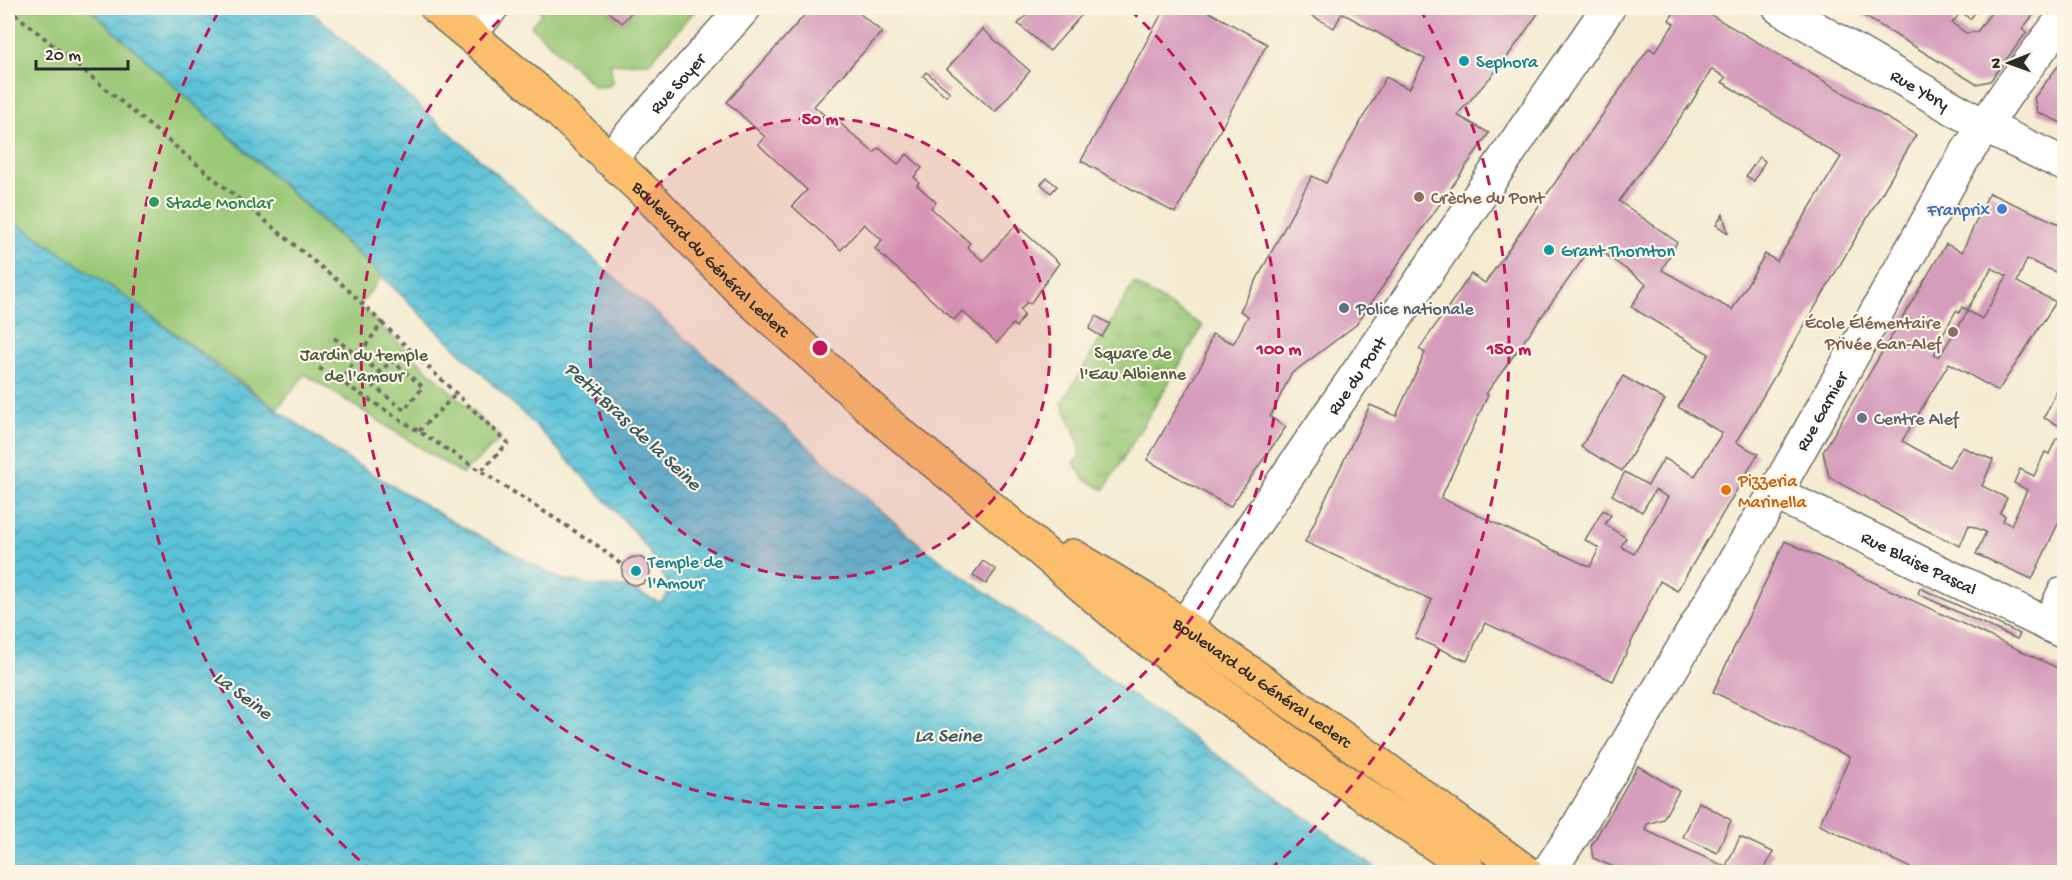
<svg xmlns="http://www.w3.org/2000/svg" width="2072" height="880" viewBox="0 0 2072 880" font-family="'Gochi Hand',sans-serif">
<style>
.green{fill:#99c876;stroke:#627a50;stroke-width:1.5}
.park{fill:url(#park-tufts);stroke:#627a50;stroke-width:1.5}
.water{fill:url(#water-waves);stroke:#437682;stroke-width:1.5}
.building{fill:#d69cbc;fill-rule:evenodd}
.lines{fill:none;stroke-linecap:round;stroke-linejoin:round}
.minor-casing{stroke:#716e65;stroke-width:36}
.major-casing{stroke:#716e65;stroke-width:36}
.path{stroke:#716e65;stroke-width:4;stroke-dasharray:4.5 4.5;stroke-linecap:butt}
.minor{stroke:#fff;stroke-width:33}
.major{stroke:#fabe6d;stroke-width:33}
.ring{fill:none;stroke:#c2185b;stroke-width:3;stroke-dasharray:10 8}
.culture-dot{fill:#0f9aa8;stroke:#fcf5e5;stroke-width:2}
.education-dot{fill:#8d6e63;stroke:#fcf5e5;stroke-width:2}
.leisure-dot{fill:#2e9e5b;stroke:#fcf5e5;stroke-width:2}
.shop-dot{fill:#3f7fe0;stroke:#fcf5e5;stroke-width:2}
.service-dot{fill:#5c6f8a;stroke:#fcf5e5;stroke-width:2}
.worship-dot{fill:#6b7280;stroke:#fcf5e5;stroke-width:2}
.food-dot{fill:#e8710a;stroke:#fcf5e5;stroke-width:2}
.labels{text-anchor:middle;stroke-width:4.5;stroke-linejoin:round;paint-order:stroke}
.culture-label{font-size:18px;fill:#0d838f;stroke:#fcf5e5;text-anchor:start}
.street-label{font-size:18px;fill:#2b2b2b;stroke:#fcf5e5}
.education-label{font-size:18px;fill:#785e54;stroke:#fcf5e5;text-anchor:start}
.leisure-label{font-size:18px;fill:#27864d;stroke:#fcf5e5;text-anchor:start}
.shop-label{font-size:18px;fill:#366cbe;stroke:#fcf5e5;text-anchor:end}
.service-label{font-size:18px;fill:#4e5e75;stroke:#fcf5e5;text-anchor:start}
.park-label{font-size:18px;fill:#4c5a42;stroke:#fcf5e5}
.worship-label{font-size:18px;fill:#5b616d;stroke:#fcf5e5;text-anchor:start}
.food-label{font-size:18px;fill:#c56008;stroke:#fcf5e5;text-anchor:start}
.water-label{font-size:20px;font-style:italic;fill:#39585f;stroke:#fcf5e5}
.centre{fill:#c2185b;stroke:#fcf5e5;stroke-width:3}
.ring-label{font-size:18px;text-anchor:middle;font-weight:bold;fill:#c2185b;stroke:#fcf5e5;stroke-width:4.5;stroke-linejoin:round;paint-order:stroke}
</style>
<defs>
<pattern id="park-tufts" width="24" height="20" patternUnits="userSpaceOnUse" patternTransform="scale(1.5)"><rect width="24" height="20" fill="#99c876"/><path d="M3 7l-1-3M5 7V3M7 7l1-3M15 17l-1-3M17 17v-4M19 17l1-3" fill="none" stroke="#7da361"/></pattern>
<pattern id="water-waves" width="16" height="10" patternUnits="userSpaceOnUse" patternTransform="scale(1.5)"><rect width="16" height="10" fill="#5bc2d8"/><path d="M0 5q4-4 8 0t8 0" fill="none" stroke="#4b9eaf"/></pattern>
</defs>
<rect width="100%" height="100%" fill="#fcf5e5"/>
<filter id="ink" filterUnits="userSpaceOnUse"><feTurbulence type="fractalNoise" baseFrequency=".0167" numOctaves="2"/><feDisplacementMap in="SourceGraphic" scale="12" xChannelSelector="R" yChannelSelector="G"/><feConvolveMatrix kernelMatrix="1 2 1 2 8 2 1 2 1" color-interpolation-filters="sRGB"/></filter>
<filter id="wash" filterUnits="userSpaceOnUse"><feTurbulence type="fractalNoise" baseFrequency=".008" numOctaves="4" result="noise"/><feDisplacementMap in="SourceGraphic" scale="24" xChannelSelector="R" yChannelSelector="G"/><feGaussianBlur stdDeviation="1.35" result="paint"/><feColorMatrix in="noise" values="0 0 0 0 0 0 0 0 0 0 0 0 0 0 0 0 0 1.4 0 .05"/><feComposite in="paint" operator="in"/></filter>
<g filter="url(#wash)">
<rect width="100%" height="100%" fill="#f4ebd1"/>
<g class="green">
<path d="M8 8H89L382 276 359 306 501 438 462 474 305 374 277 409 133 302 8 217Z"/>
<path d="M537 8H604L622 23 635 8H697L649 63 610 64 613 80 609 86 595 87 531 26 542 13Z"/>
</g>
<path class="park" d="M1134 283 1203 326 1104 490 1083 478 1074 462 1079 457 1080 446 1062 403Z"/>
<path class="water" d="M89 8H307L925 549 1382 872H8V217L133 302 226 374 349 460 453 522 561 579 595 586 626 587 658 602 663 601 671 589 649 551 631 528 540 430 358 253Z"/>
<g id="blocks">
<g class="building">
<path d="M604 8H635L622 23Z"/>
<path d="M811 8H853L882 32 814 106 831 121 834 118 874 153 879 148 898 164 907 154 922 168 914 177 919 182 917 185 936 202 931 208 970 243 967 247 983 261 1016 225 1059 263 1030 304 1027 302 1020 310 1024 315 1016 327 1013 324 997 343 962 311 954 320 875 249 882 240 864 224 841 250 792 206 807 190 758 144 765 137 727 102Z"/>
<path d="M1033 8H1083L1086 10 1050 51 1018 24Z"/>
<path d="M1165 8H1202L1267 44 1175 213 1081 161Z"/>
<path d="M1298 8H1542L1503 63 1457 115 1489 133 1356 325 1291 374 1270 417 1286 427 1230 507 1147 460 1204 360 1212 334 1233 343 1235 341 1248 316 1240 311 1312 176 1326 183 1386 77 1409 89 1425 59 1342 13 1334 28Z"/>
<path d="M1677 8H1699L1916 135 1736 442 1758 454 1677 591 1660 581 1613 681 1485 623 1467 661 1415 638 1432 600 1305 542 1370 405 1396 416 1425 353 1419 349 1471 274 1485 283 1649 48 1655 52 1674 24 1669 20ZM1712 69 1726 78 1722 82 1841 157 1777 261 1765 254 1732 310 1662 270 1677 242 1619 201 1691 103ZM1593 245 1646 284 1631 307 1709 354 1678 407 1722 433 1695 476 1664 458 1648 485 1625 472 1612 495 1642 512 1655 490 1668 497 1634 554 1621 547 1626 538 1605 524 1611 515 1603 510 1585 540 1599 548 1590 567 1441 498 1488 395 1486 394Z"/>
<path d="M1851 8H1918L1932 16 1938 8H1979L1970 19 1961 12 1952 23 1966 33 1977 32 1993 10 1990 8H2039L2022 29 2027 32 1990 81 1976 84Z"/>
<path d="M982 29 1030 71 995 112 947 69Z"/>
<path d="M2064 58V124L2037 112 2034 98Z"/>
<path d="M926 72 950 92 946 96 923 76Z"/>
<path d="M1759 157 1765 161 1754 181 1746 176Z"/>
<path d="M1047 178 1057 186 1051 193 1041 184Z"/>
<path d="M1989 193 2064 226V276L2027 259 2017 282 2056 302 1998 391 1949 363 1902 441 1949 467 1962 447 1993 460 1982 486 2007 498 2000 513 2005 516 2003 521 2011 525 2027 490 2014 483 2020 469 2034 476 2045 452 2049 454 2056 439 2060 437V426L2044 418 2064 375V511L2032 579 1976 554 1986 532 1969 525 1960 546 1913 524 1829 477 1823 452 1946 244 1962 252ZM1992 268 2007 276 1982 319 1968 311 1939 357 1934 354 1937 349 1935 348 1956 311 1959 313 1962 307 1967 310Z"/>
<path d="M1723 214 1728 233 1716 225Z"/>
<path d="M1096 316 1110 324 1102 337 1089 329Z"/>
<path d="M1623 376 1665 400 1622 471 1581 447Z"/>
<path d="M1785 541 2064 671V872H1919L1819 825 1850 757 1713 692Z"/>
<circle cx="636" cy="571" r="14"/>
<path d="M983 561 996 570 986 584 973 575Z"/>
<path d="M1920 588 1957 605 2020 634 2017 639 1918 594Z"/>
<path d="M1638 766 1679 791 1663 819 1647 824 1645 830 1724 866 1721 872H1625L1593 858 1591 846Z"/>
<path d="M1699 802 1731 820 1717 853 1683 837Z"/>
<path d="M1740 837 1773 852 1763 872H1740L1726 866Z"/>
</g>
</g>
</g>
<g filter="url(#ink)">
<use href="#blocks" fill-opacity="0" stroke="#716e65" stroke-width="1.5"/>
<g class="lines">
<defs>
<g id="minor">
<path id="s1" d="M1780 8 1984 126 2064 164"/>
<path d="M470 34 491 8"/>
<path id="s2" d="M609 159 744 8"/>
<path id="s3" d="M1775 493 2064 632"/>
<path d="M2049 625 2064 593"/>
<path id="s4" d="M1168 650 1608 8"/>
<path id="s5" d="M1548 872 1573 835 1775 493 1962 160 2008 91 2064 17"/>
</g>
<g id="major">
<path id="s6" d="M437 8 533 87 647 194 743 293 895 430 989 506 1134 630 1306 755 1465 865 1469 872"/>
<path id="s7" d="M1073 556 1152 604 1361 751 1526 872"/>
</g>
</defs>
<use href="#minor" class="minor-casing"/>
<use href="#major" class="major-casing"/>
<g class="path">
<path d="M8 8 344 286 382 323 340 381 598 546 623 566"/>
<path d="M382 323 508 443 481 471"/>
<path d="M334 338 381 373"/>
<path d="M391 360 423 387 404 410 371 384Z"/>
<path d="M319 368 340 381"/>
<path d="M419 431 456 394"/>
</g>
<use href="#minor" class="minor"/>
<use href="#major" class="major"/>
</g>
</g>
<circle cx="820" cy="348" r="230" fill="#c2185b" fill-opacity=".12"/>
<g class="ring">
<circle cx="820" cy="348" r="230"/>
<path d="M1130 10A459 459 0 1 1 510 10"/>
<path d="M373 872A689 689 0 0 1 220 9M1420 9A689 689 0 0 1 1267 872"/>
</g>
<g class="culture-dot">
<circle cx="1464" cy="61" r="6"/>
<circle cx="1549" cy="250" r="6"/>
<circle cx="636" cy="571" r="6"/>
</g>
<g class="education-dot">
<circle cx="1419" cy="197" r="6"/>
<circle cx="1953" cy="332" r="6"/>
</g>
<circle class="leisure-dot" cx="154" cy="202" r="6"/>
<circle class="shop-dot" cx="2002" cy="209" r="6"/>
<circle class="service-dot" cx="1344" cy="308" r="6"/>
<circle class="worship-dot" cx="1862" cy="418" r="6"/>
<circle class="food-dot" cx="1726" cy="490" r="6"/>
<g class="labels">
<g class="culture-label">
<text x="1476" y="67">Sephora</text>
<text x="1561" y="256">Grant Thornton</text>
<text x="648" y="567">Temple de<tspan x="648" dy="21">l'Amour</tspan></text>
</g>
<g class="street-label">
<text dy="6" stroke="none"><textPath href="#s2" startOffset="102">Rue Soyer</textPath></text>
<text dy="6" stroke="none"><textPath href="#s1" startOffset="162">Rue Ybry</textPath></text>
<text dy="6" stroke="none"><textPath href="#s6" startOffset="372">Boulevard du Général Leclerc</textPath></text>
<text dy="6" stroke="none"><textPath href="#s4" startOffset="333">Rue du Pont</textPath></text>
<text dy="6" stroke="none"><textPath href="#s5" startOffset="536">Rue Garnier</textPath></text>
<text dy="6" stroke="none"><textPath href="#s3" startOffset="160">Rue Blaise Pascal</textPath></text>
<text dy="6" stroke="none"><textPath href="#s7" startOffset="228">Boulevard du Général Leclerc</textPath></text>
</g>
<g class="education-label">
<text x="1431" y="203">Crèche du Pont</text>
<text x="1941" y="328" text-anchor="end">École Élémentaire<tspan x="1941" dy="21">Privée Gan-Alef</tspan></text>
</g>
<g class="leisure-label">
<text x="166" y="208">Stade Monclar</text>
</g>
<g class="shop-label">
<text x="1990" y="215">Franprix</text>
</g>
<g class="service-label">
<text x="1356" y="314">Police nationale</text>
</g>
<g class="park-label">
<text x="1133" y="358">Square de<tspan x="1133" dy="21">l'Eau Albienne</tspan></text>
<text x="364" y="360">Jardin du temple<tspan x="364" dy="21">de l'amour</tspan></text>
</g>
<g class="worship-label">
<text x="1874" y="424">Centre Alef</text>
</g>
<g class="food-label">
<text x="1738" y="486">Pizzeria<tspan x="1738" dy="21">Marinella</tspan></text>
</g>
<g class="water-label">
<text transform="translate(634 425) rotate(43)" y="7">Petit Bras de la Seine</text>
<text transform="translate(244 694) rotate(37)" y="7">La Seine</text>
<text x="948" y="741">La Seine</text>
</g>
</g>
<circle cx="820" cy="348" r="9" class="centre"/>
<g class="ring-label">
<text x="820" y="124">50 m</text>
<text x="1279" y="354">100 m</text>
<text x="1509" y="354">150 m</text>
</g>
<rect width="2072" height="880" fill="none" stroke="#fcf5e5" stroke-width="30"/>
<g transform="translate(2009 63) rotate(269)" stroke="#fcf5e5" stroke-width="4.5" paint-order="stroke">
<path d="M0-4.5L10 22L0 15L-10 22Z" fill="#2b2b2b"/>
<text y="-9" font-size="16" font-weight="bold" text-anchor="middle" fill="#2b2b2b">N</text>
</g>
<path d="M36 60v9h92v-9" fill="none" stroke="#2b2b2b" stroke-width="3"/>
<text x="45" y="60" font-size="18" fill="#2b2b2b" stroke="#fcf5e5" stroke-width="4.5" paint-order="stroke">20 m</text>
</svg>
